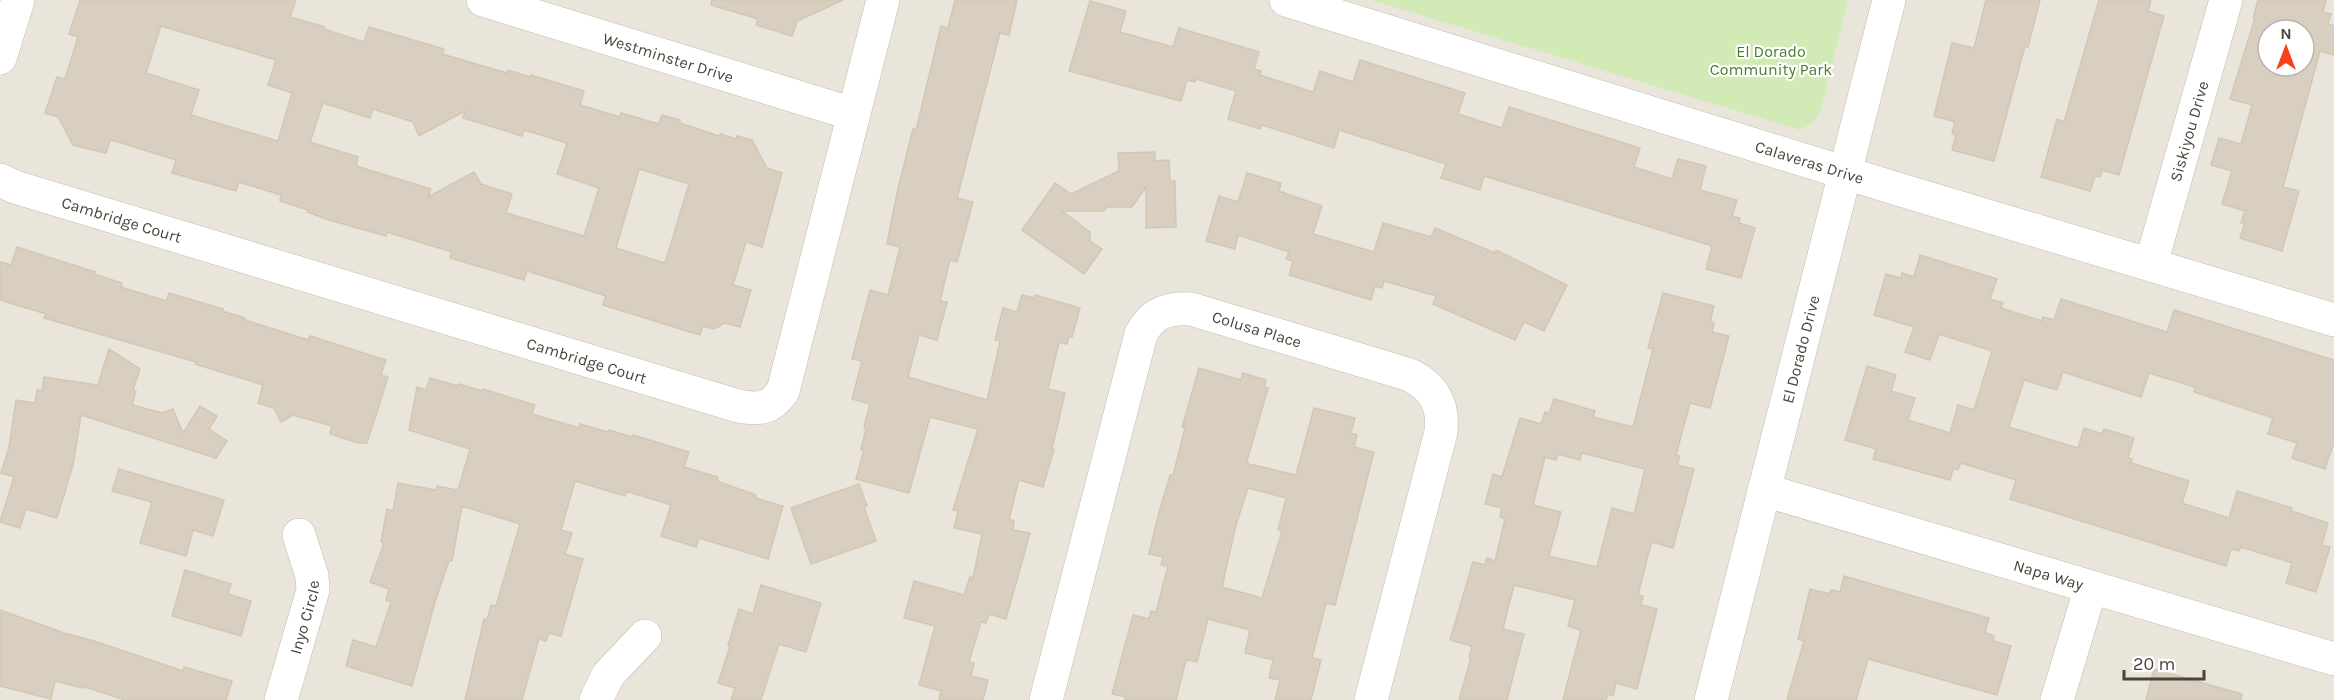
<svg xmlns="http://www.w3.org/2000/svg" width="2334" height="700" viewBox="0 0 2334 700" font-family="Karla,sans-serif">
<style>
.residential{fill:#eae5da;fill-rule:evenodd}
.green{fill:#d2eab5}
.building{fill:#d8cfc1;stroke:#d3c7b4;stroke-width:1.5;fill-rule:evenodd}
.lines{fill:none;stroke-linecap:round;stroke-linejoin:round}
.minor-casing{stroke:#c2bbae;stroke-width:34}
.minor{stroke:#fff;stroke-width:33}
.labels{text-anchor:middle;stroke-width:4.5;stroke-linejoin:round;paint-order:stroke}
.park-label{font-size:16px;fill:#4a7f2a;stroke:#fff}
.street-label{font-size:16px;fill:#4b4439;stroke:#fff}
</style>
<rect width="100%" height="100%" fill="#f6f3ec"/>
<path class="residential" d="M0 0H2334V700H0ZM2268 30H2304V66H2268Z"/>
<path class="green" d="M1371 0H1848L1821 109 1813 123 1800 130Z"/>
<g class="building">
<path d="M80 0H296L290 17 325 27 324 29 364 42 369 27 444 49 442 54 507 73 508 70 530 77 531 75 584 91 580 105 620 117 621 113 659 124 662 115 680 120V123L719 136 720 134 736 139 737 136 752 140 767 168 782 173 762 247 746 242 733 285 751 290 740 327 725 323 714 329 703 326 700 335 603 305 606 296 569 284 527 271 524 280 450 258 452 252 387 232 386 236 329 220 307 212 308 210 280 201 281 195 239 182 236 191 172 173 176 160 115 141 110 140 106 153 73 145 58 117 45 113 57 77 65 79 78 37 69 34ZM161 26 276 60 268 85 292 93 278 141 191 115 199 90 146 73ZM323 103 370 118 373 109 413 122 419 136 465 111 463 118 522 136 524 130 567 143 557 174 599 188 584 236 506 213 512 194 481 184 474 172 428 197 431 189 356 166 358 157 310 142ZM639 169 689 184 665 263 616 248Z"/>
<path d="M712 0H843L797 21 792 36 756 25 758 19 711 5Z"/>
<path d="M955 0H1017L1009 35 1000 33 957 198 973 202 957 262 950 260 940 301 947 302 937 340 919 335 908 377 987 400 1000 341 995 340 1003 308 1017 312 1022 295 1034 298 1035 295 1080 308 1072 337H1069L1067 344 1059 342 1048 389 1065 393 1052 449 1054 450 1043 487 1019 480 1009 519 1014 521 1013 530 1030 533 1006 619 989 614 986 623 981 622 969 662 974 663 971 676 988 680 983 700H939L941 691 919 685 935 626 904 618 914 581 964 595 970 577 973 578 982 534 954 528 958 511 953 510 978 429 930 417 909 493 856 479 864 450H861L866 428 864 427 870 404 852 399 862 361 852 359 870 290 888 295 900 247 887 244 897 193 913 129 916 130 941 26 948 28Z"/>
<path d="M1986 0H2040L2028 47 2025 46 1994 161 1952 150 1956 135 1952 134 1955 122 1934 116 1952 43 1974 48Z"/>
<path d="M2099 0H2151L2148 11 2164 16 2119 175 2102 170 2100 177 2095 176 2090 191 2041 177 2057 119 2064 122Z"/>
<path d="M2258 0H2326L2323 12 2331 14 2328 24 2334 26V55L2320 51 2283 187 2299 191 2282 251 2240 238 2245 223H2241L2245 211 2222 204 2232 171 2211 165 2219 138 2241 144 2252 105 2230 99 2255 18H2253ZM2268 30H2304V66H2268Z"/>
<path d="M1090 1 1126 11 1120 32 1173 47 1179 28 1259 52 1254 69 1261 71 1260 75 1313 92 1320 71 1353 82 1360 60 1465 93 1458 114 1502 128 1509 107 1640 148 1634 167 1672 179 1678 159 1706 166 1700 190 1737 200 1732 216 1740 218 1739 223 1755 228 1741 278 1706 269 1712 246 1484 176 1480 190 1461 184 1441 178 1446 164 1339 130 1334 148 1262 125 1260 129 1228 119 1236 91 1196 79 1195 82 1187 80 1181 101 1069 71Z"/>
<path d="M1155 152V161L1169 160 1170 181H1175L1176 227 1146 228V187L1132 207H1107L1104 211H1062L1090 232V241L1102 249 1084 274 1022 230 1055 183 1071 194 1119 171 1118 153Z"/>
<path d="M1247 173 1281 183 1279 191 1322 206 1313 234 1374 252 1383 223 1431 237 1435 228 1495 253 1496 250 1567 285 1544 331 1524 322 1515 340 1433 304 1436 296 1384 281 1382 288 1375 286 1371 300 1289 275 1293 261 1286 259 1289 252 1238 235 1235 249 1206 241 1219 196 1238 202Z"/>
<path d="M17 247 95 272 94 274 122 283 121 287 166 301 169 293 223 309 222 311 245 318V320L308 340 310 336 386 360 381 375 388 377 367 443H358L330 434 332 426 293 415 281 422 274 408 258 403 263 385 195 364 196 362 44 318 46 314 0 300V262L11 265Z"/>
<path d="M1920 255 1997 279 1990 299 2003 303 2001 308 2042 321 2043 317 2054 320 2061 299 2167 332 2174 310 2334 360V442L2325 469 2292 458 2297 443 2268 434 2273 418 2194 392 2195 387 2149 373 2141 397 2063 372 2057 390 2024 380 2009 427 2078 448 2084 428 2102 434 2104 429 2134 438 2128 458 2132 459 2131 463 2189 481 2182 503 2229 518 2237 491 2292 508 2291 511 2328 523 2322 545 2330 547 2316 592 2286 583 2292 563 2241 547 2239 551 2231 549 2226 566 2010 499 2016 480 1961 463 1958 470 1953 469 1950 480 1873 459 1876 449 1845 440 1867 366 1896 375 1891 391 1915 398 1908 420 1950 433 1958 405 1974 410 1992 351 1939 334 1930 360 1905 352 1914 327 1874 315 1886 274 1901 278 1902 273 1914 277Z"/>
<path d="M1663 293 1714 306 1710 322 1714 323 1712 332 1729 336 1710 408 1690 403 1676 455 1680 456 1677 465 1694 469 1673 548 1652 542 1648 555 1638 595 1643 596 1641 605 1657 609 1637 689 1616 683 1613 696 1608 694 1606 700H1563L1581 630 1568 626 1575 600 1514 585 1503 629 1524 634 1507 700H1459L1471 658H1469L1472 646 1450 640 1473 562 1485 565 1487 558 1495 561 1505 519 1500 517 1502 508 1485 504 1493 474 1502 477 1520 418 1541 424 1545 412 1549 413 1554 399 1595 411 1593 417 1633 427 1653 349 1648 348ZM1582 453 1645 469 1634 514 1612 508 1597 567 1549 556 1561 512 1533 505 1545 457 1556 460 1558 454 1580 460Z"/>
<path d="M109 349 140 369 133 390 136 391 132 405 162 413 173 409 183 433 200 406 217 416 209 429 227 441 216 458 81 415 73 465 57 518 26 509 20 528 0 522 14 477 1 473 9 447 16 400 35 403 37 390 42 391 44 377 98 385Z"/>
<path d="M1199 368 1241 380 1243 373 1266 380 1264 387 1268 388 1247 461 1249 464 1296 475 1314 408 1355 418 1351 433 1357 435 1354 447 1374 452 1335 605 1326 603 1312 658 1321 660 1311 700H1275L1280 680 1269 678 1273 660 1245 653 1250 630 1208 619 1197 662 1186 660 1176 700H1125L1126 697 1112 694 1133 615 1149 619 1151 611 1156 612 1168 566 1161 565 1163 557 1149 554 1158 516 1170 475H1173L1185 428 1182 427ZM1248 488 1286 498 1278 530 1282 531 1262 598 1222 587 1236 525Z"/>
<path d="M430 378 458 386 459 384 482 391 483 389 535 405 532 414 579 428 580 424 608 432 609 430 632 437 633 435 689 452 684 467 718 477 717 481 756 495 755 498 783 506 768 559 699 538 696 547 661 536 671 505 626 491 625 496 575 481 561 530 572 533 565 554 583 559 561 636 549 633 546 641 539 639 522 700H465L484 619 487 620 491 605 496 606 520 524 462 506 452 561H449L435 602 412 686 346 666 353 640 376 647 391 602 386 600 389 589 370 582 384 543 381 542 387 509 393 511 398 483 436 490 437 486 458 490 470 449 409 430 417 387 426 390Z"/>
<path d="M119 469 224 500 213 536 193 530 186 556 140 543 152 502 112 491Z"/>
<path d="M859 484 867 506 864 507 876 541 811 564 791 508Z"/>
<path d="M185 570 231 584 228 594 251 601 241 636 172 616Z"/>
<path d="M1844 576 1989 618 1985 633 1994 636 1993 641 2011 646 1997 695 1868 659 1856 700H1787L1804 641 1798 639 1810 589 1830 594 1831 590 1840 592Z"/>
<path d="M761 585 821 603 806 652 779 644 761 700H731L735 688 718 683 730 646 728 645 739 609 753 614Z"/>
<path d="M0 610 64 633 94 641 183 671 184 667 232 681 226 700H125L82 686V688L55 681 51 699 0 686Z"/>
<path d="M2154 669 2242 694 2241 700H2146Z"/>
</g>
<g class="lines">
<defs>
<g id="minor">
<path id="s1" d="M483 0 853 114"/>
<path id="s2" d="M1286 0 1891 187 2334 320"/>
<path d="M0 58 18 0"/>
<path id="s3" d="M0 180 15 187 738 406C759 410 771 409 783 391L883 0"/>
<path id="s4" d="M2151 264 2226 0"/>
<path id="s5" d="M1764 490 2334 659"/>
<path id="s6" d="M281 700 313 590 312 576 299 535"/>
<path d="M596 700 608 675 645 636"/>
<path id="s7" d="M1046 700 1141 334C1152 313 1168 307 1191 309L1410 375C1434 387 1444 405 1441 432L1371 700"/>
<path id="s8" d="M1711 700 1889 0"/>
<path d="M2057 700 2091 587"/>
</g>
</defs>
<use href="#minor" class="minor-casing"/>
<use href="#minor" class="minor"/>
</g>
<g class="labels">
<g class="park-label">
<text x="1771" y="57">El Dorado<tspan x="1771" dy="18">Community Park</tspan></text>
</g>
<g class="street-label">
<text dy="6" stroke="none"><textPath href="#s1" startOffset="194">Westminster Drive</textPath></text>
<text dy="6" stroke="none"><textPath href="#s4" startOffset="138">Siskiyou Drive</textPath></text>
<text dy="6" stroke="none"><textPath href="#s2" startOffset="548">Calaveras Drive</textPath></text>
<text dy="6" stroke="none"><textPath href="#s3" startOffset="128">Cambridge Court</textPath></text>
<text dy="6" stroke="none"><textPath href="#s7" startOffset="507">Colusa Place</textPath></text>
<text dy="6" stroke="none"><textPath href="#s8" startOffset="362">El Dorado Drive</textPath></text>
<text dy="6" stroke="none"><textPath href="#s3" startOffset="614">Cambridge Court</textPath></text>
<text dy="6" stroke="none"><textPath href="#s5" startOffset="297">Napa Way</textPath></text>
<text dy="6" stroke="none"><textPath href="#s6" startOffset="86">Inyo Circle</textPath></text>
</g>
</g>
<g transform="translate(2286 48)"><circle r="28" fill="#ffffff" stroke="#b7b4b0" stroke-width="1.5"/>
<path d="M0-4.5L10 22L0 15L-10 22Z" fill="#fc3f1d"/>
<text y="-9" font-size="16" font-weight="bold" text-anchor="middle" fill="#4b4439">N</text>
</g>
<path d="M2124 670v9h80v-9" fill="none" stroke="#4b4439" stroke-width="3"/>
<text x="2133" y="670" font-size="18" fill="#4b4439" stroke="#ffffff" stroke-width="4.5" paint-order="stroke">20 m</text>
</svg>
